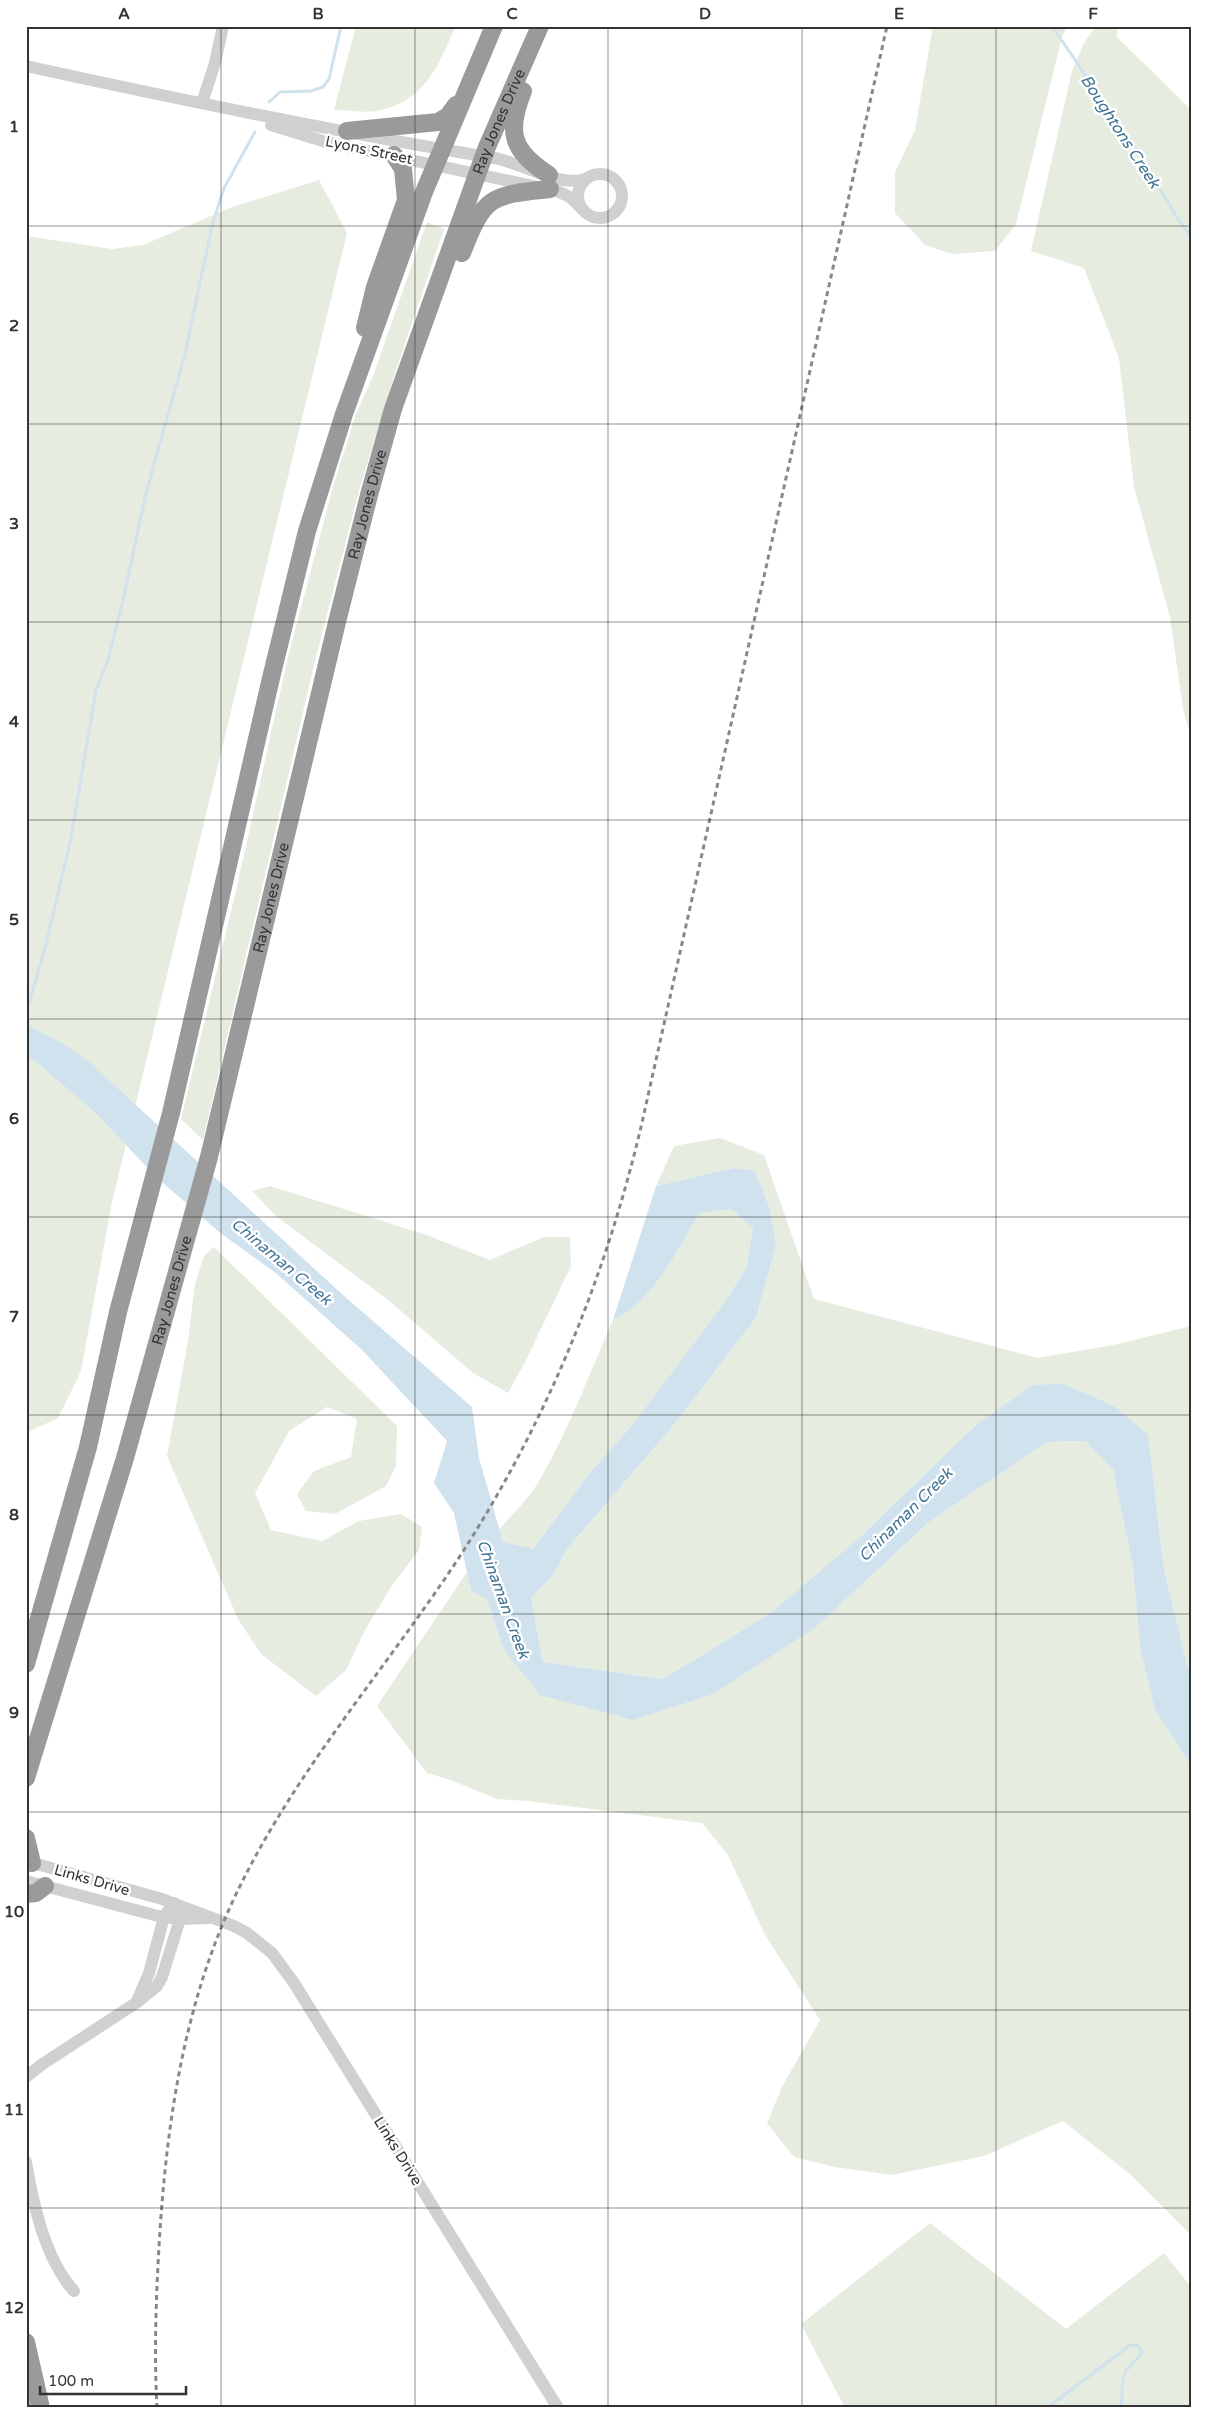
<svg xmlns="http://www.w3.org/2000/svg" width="1217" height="2434" viewBox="0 0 1217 2434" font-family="'Varela Round',sans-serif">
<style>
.green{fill:#e6ecdf}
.water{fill:#cfe2ee}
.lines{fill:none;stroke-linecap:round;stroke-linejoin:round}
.stream{stroke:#cfe2ee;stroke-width:3}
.minor{stroke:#d0d0d0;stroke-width:12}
.major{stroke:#ababab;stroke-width:15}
.highway{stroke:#9a9a9a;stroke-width:18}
.rail{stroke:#888;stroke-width:3;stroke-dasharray:5 4;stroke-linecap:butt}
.grid{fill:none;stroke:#333;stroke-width:1;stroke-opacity:0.55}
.labels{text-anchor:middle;stroke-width:5;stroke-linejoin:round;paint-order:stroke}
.street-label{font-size:15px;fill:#333;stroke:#fff}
.water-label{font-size:16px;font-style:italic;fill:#3f7597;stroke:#fff}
.neatline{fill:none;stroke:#333;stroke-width:2}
.grid-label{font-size:16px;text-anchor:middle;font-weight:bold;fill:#333}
</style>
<rect width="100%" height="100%" fill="#fff"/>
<g class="green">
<path d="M356 26H456C437 67 426 101 377 111 364 113 348 110 334 110Z"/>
<path d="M933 26H1067L1062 37 1016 224 995 251 953 254 925 245 895 213V172L915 130Z"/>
<path d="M1096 26H1117V37L1191 110V738L1183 709 1170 617 1134 487 1119 358 1084 268 1031 251 1072 71 1084 43Z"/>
<path d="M319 180 347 233 112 1202 81 1371 58 1418 26 1433V236L112 249 143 245 232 207Z"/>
<path d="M427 222 444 229 398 364 360 487 315 661 203 1140 181 1119 235 895 288 657 334 483 356 414 373 376Z"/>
<path d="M720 1138 764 1155 814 1299 1038 1358 1118 1344 1191 1326V1669L1187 1665 1164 1569 1148 1435 976 1425 858 1539 769 1614 663 1679 543 1662 531 1598 553 1575 567 1549 672 1427 756 1318 776 1245 734 1168 656 1186 674 1146Z"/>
<path d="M270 1186 424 1234 490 1260 544 1237H570L571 1266 527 1358 508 1393 473 1373 387 1299 277 1217 252 1191Z"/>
<path d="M732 1209 753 1229 746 1268 725 1302 634 1423 589 1474 533 1549 503 1543 499 1529C514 1513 530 1497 541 1478 569 1428 590 1373 613 1320 652 1303 679 1249 699 1213Z"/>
<path d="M214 1247 397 1426 396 1466 386 1486 335 1514 306 1511 297 1494 314 1471 351 1457 357 1419 327 1407 289 1431 255 1493 271 1530 322 1541 359 1521 401 1514 422 1527 419 1550 391 1587 365 1630 346 1670 316 1696 261 1654 238 1619 167 1456 188 1341 195 1284 204 1256Z"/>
<path d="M1085 1441 1113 1469 1133 1567 1140 1647 1155 1710 1191 1765V2235L1131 2175 1063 2121 984 2156 892 2175 835 2167 794 2157 767 2123 782 2087 820 2020 765 1935 728 1855 702 1823 528 1801 497 1799 448 1779 427 1773 377 1706 467 1572 471 1591 487 1599 503 1648 584 1708 816 1627 929 1522 1047 1442Z"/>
<path d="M930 2223 1066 2329 1164 2253 1191 2287V2408H845L801 2324Z"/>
</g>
<path class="water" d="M26 1024 65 1045 89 1062 343 1295 472 1407 479 1458 503 1542 533 1549 589 1474 634 1423 725 1302 746 1268 753 1229 732 1209 699 1213C679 1249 652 1303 613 1320L656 1186 734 1168 755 1171 769 1207 776 1245 756 1318 672 1427 567 1549 553 1575 531 1598 543 1662 663 1679 769 1614 858 1539 976 1425 1033 1385 1063 1384 1114 1406 1148 1435 1164 1569 1187 1665 1191 1669V1765L1155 1710 1140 1647 1133 1567 1113 1469 1085 1441 1047 1442 929 1522 816 1627 713 1694 633 1720 540 1695 503 1648 487 1599 471 1591 454 1513 434 1483 447 1441 362 1350 277 1274 219 1232 155 1176 96 1113 34 1060 26 1057Z"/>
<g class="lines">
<g class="stream">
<path d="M1052 26 1139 154 1179 221 1191 236"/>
<path d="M269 102 280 92 311 91 323 87 329 79 341 26"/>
<path d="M26 1014 46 944 71 838 96 690 107 663 123 601 146 493 185 354 212 226 224 188 255 132"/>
<path d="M1047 2408 1130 2345 1138 2346 1142 2352C1138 2360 1131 2364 1126 2371 1120 2380 1123 2397 1121 2408"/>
</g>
<g class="minor">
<path d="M26 66C181 100 337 132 494 158 520 162 561 188 585 179"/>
<path d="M202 103 215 63 223 26"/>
<path d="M271 125 326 142 557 191 570 197 582 209"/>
<circle cx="600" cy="196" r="22"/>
<path d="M26 1861 162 1899 234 1926 247 1933 272 1953 294 1983 558 2408"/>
<path d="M26 1881 158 1916 179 1919 209 1918"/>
<path d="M137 2001 149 1973 164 1917 168 1911"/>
<path d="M26 2077 41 2065 136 2003 157 1986 162 1977 180 1919 174 1903"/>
<path d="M26 2162C33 2204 45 2259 74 2291"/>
</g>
<path class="major" d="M26 2387 30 2408"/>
<g class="highway">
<path d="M523 91C506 133 512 151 549 175"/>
<path d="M347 131 438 122 448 116 456 105"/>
<path d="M462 253C484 196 490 195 550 189"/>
<path d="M365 328 375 287 406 200 403 169 394 155"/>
<path d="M26 1664 88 1447 118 1312 171 1113 271 678 307 531 344 414 424 192 494 26"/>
<path id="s1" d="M26 1778 125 1458 209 1157 337 622 369 495 393 409 487 147 540 26"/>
<path d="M26 1838 32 1863"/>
<path d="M26 1894 36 1893 45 1886"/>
<path d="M26 2342 41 2408"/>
</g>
<path class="rail" d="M157 2408C154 2354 156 2300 159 2246 166 2129 182 2013 231 1905 290 1776 385 1671 462 1553 546 1422 605 1279 641 1127L887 26"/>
</g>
<path class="grid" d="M221 26V2408M415 26V2408M608 26V2408M802 26V2408M996 26V2408M26 226H1191M26 424H1191M26 622H1191M26 820H1191M26 1019H1191M26 1217H1191M26 1415H1191M26 1614H1191M26 1812H1191M26 2010H1191M26 2208H1191"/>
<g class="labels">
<g class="street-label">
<text dy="5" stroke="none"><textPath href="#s1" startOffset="1724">Ray Jones Drive</textPath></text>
<text transform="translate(369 150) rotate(12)" y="5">Lyons Street</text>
<text dy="5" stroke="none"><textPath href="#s1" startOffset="1319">Ray Jones Drive</textPath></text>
<text dy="5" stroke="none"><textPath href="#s1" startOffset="914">Ray Jones Drive</textPath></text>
<text dy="5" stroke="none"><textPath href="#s1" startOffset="509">Ray Jones Drive</textPath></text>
<text transform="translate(92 1880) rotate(16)" y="5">Links Drive</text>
<text transform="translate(398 2151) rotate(58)" y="5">Links Drive</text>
</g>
<g class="water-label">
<text transform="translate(1121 131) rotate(57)" y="6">Boughtons Creek</text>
<text transform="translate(282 1261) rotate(40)" y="6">Chinaman Creek</text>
<text transform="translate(905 1514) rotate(-45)" y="6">Chinaman Creek</text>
<text transform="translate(504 1599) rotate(70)" y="6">Chinaman Creek</text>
</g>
</g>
<rect width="1217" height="2434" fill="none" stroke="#ffffff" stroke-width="55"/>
<path d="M40 2386v8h146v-8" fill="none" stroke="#333333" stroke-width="2.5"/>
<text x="48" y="2386" font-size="15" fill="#333333" stroke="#ffffff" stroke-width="4" paint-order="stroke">100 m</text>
<rect x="28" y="28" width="1162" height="2378" class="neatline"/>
<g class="grid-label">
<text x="124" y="19">A</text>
<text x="318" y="19">B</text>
<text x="512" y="19">C</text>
<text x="705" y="19">D</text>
<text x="899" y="19">E</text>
<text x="1093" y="19">F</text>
<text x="14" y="132">1</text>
<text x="14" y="331">2</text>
<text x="14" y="529">3</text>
<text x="14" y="727">4</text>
<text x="14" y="925">5</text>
<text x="14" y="1124">6</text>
<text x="14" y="1322">7</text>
<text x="14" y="1520">8</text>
<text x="14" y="1718">9</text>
<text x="14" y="1917">10</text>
<text x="14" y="2115">11</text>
<text x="14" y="2313">12</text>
</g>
</svg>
